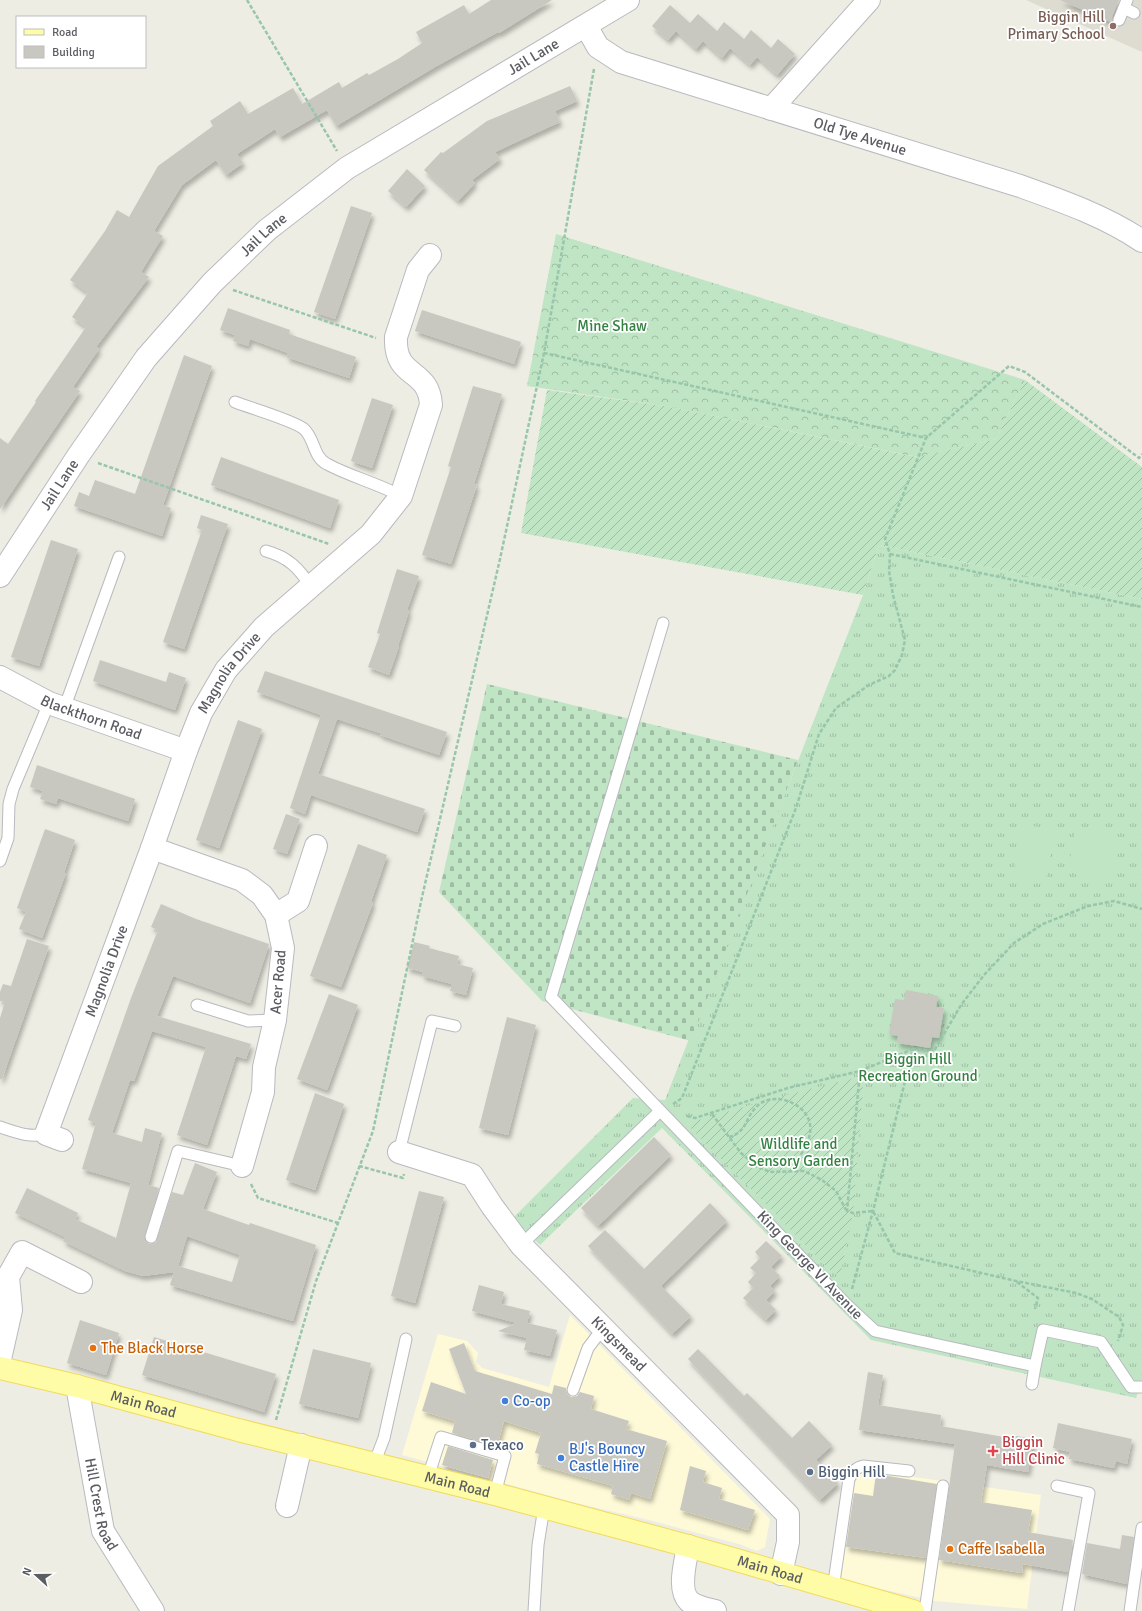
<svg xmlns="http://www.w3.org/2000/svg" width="1142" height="1611" viewBox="0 0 1142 1611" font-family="Signika,sans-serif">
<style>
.commercial{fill:#fefad8}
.education{fill:#dedcd1}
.grass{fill:url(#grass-tufts)}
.forest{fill:url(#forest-crowns)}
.cemetery{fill:url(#cemetery-stones)}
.garden{fill:url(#garden-furrows)}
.pitch{fill:#bfe5c4}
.building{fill:#c8c7c0;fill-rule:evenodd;filter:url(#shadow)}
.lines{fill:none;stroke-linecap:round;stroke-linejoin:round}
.lane-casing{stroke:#b8babf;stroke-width:13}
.street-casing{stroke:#b8babf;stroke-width:24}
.secondary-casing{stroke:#b8bac1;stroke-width:24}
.primary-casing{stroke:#f1db59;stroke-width:24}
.path{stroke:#98c6ab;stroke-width:2.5;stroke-dasharray:4 2;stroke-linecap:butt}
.lane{stroke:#fff;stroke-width:11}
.street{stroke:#fff;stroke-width:22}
.secondary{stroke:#fff;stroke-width:22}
.primary{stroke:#fffca7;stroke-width:22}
.education-dot{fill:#8d6e63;stroke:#fff;stroke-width:1.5}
.food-dot{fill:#e8710a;stroke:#fff;stroke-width:1.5}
.shop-dot{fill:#3f7fe0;stroke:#fff;stroke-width:1.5}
.service-dot{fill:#5c6f8a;stroke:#fff;stroke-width:1.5}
.health-dot{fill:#e0444e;stroke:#fff;stroke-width:1.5}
.labels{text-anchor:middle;stroke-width:3.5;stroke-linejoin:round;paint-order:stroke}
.education-label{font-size:15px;fill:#785e54;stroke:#fff;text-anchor:end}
.street-label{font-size:15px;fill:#5b5d63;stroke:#fff}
.park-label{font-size:15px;fill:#348142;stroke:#fff}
.food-label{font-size:15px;fill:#c56008;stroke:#fff;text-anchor:start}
.shop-label{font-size:15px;fill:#366cbe;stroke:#fff;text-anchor:start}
.health-label{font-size:15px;fill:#be3a42;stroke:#fff;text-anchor:start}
.service-label{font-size:15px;fill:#4e5e75;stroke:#fff;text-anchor:start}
</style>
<defs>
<pattern id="grass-tufts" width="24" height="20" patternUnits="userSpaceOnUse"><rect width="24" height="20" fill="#bfe5c4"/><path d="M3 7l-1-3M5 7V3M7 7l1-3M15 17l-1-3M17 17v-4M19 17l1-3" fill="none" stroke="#9ebda3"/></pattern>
<pattern id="forest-crowns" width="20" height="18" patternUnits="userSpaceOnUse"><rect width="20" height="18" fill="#bfe5c4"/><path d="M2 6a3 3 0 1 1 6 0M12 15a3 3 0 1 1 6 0" fill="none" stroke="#9ebda3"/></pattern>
<pattern id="cemetery-stones" width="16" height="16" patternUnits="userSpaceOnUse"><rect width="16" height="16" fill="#bfe5c4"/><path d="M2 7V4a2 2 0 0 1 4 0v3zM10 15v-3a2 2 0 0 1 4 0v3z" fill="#9ebda3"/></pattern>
<pattern id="garden-furrows" width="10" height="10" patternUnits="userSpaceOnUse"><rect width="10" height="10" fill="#bfe5c4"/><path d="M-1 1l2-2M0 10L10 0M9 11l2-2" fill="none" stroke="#9ebda3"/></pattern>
<filter id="shadow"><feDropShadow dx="2.5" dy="4.5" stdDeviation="2" flood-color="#0004"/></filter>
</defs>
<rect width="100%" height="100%" fill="#eeede3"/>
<g class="commercial">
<path d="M570 1315 770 1519 765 1547 757 1551 739 1544 649 1520 572 1502 402 1455 438 1334 467 1341 478 1353 476 1362 482 1368 549 1387Z"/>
<path d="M850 1468 1041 1495 1027 1609 935 1601 831 1578Z"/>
</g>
<path class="education" d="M1026 0H1142V52Z"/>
<path class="grass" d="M879 545 1142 599V1380L1136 1398 871 1340 662 1128 540 1245 513 1218 633 1098 665 1100 863 595Z"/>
<path class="forest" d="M556 234 1025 380 996 439 918 457 665 406 527 386Z"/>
<path class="cemetery" d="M487 684 798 760 691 1041 542 1001 439 892Z"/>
<g class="garden">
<path d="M1025 380 1142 467V599L879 545 863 595 521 533 547 390 665 406 917 457 996 439Z"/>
<path d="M860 1077 863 1089 853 1213 841 1272 834 1274 691 1128 692 1122C748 1105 803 1090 860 1077Z"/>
</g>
<g class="pitch">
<path d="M1022 824 1055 830 1045 885 1013 879Z"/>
<path d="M1076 828 1119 837 1110 882 1076 876 1078 865 1069 863Z"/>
</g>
<g class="building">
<path d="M491 0H552L499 33 498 32 435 67 336 126 327 110 280 137 275 129 237 154 243 163 226 175 216 160 182 185 154 231 163 236 141 272 149 277 96 347 99 349 73 387 80 391 0 509V438L8 444 36 402 35 401 86 327 72 317 88 293 70 280 105 231 117 210 129 217 158 166 213 126 210 121 240 101 248 114 293 88 302 104 339 82 342 88 367 73 369 75 398 59 422 43 416 32 464 5 469 14Z"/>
<path d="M1060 0H1119L1112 17 1113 23Z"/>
<path d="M670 5 690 23 698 14 717 31 724 22 744 39 751 30 771 48 778 39 795 54 777 75 757 57 750 65 730 48 722 58 703 41 696 49 676 31 668 40 652 26Z"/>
<path d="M570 86 577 101 555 111 560 122 495 152 500 159 472 180 475 183 458 201 424 170 441 152 443 153 487 121Z"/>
<path d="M407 169 425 186 406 207 388 191Z"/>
<path d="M351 206 372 213 335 319 314 312Z"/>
<path d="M228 308 290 330 289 334 356 357 349 378 286 357 288 353 250 339 248 346 233 341 235 335 220 330Z"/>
<path d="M422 310 521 342 514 364 415 331Z"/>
<path d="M184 355 212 366 163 505 171 508 162 536 74 506 79 492 89 496 95 480 135 494Z"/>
<path d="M473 386 502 394 474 484 477 485 451 564 422 555 451 467 448 466Z"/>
<path d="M372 398 393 405 372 468 351 461Z"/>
<path d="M221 457 339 500 330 528 211 485Z"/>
<path d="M201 515 228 524 184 649 163 642 202 530 197 528Z"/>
<path d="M51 540 78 549 39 666 11 657Z"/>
<path d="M397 569 419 576 407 610 409 611 398 646H399L389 675 368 667 380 634 377 633Z"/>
<path d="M100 660 166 682 169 672 186 678 175 710 93 681Z"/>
<path d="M265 671 447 732 439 755 380 735V733L337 719 318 774 425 809 417 832 311 795 305 814 290 808 321 715 257 692Z"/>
<path d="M238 720 262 729 219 848 196 840Z"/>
<path d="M37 765 135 799 128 821 58 798 56 804 40 799 43 791 30 787Z"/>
<path d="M286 814 300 819 287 854 273 849Z"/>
<path d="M45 829 75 840 64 873H66L42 938 19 929 26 912 17 908Z"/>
<path d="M358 844 387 855 371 902 373 903 341 987 310 976Z"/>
<path d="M161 904 196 919 269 944 250 1003 173 976 157 1016 251 1044 246 1059 236 1056 207 1145 177 1135 206 1047 152 1031 134 1081 130 1080 112 1133 142 1142 145 1128 162 1133 148 1185 159 1188 144 1239 149 1244 156 1242 172 1192 183 1195 195 1163 217 1172 203 1209 249 1225 250 1223 316 1245 293 1321 170 1285 174 1272 143 1276 125 1271 63 1241 65 1237 15 1213 27 1188 78 1213 75 1219 116 1238 131 1183 82 1169 96 1123 88 1120 131 998 158 930 151 927ZM187 1236 240 1255 232 1282 178 1266Z"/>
<path d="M27 939 49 946 2 1079H0V1018L5 1002 0 1001V992L3 984 11 986Z"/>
<path d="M414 942 430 946 429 948 459 956 457 964 473 968 466 995 450 991 452 984 422 976 423 972 407 968Z"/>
<path d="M906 990 938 996 936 1007 944 1008 939 1038 932 1037 930 1048 897 1043 898 1036 889 1034 895 999 904 1000Z"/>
<path d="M329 994 358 1005 327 1090 297 1079Z"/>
<path d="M507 1017 536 1025 508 1135 479 1128Z"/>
<path d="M315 1093 344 1104 315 1190 286 1180Z"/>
<path d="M654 1137 671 1155 598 1226 581 1208Z"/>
<path d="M419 1191 444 1197 415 1303 391 1296Z"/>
<path d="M710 1203 727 1221 661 1286 691 1316 672 1334 588 1246 605 1230 644 1269Z"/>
<path d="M766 1241 782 1256 771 1267 780 1276 770 1286 775 1291 766 1300 776 1310 766 1320 743 1298 753 1288 748 1282 756 1273 750 1268 760 1258 755 1252Z"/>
<path d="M479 1285 504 1292 501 1304 530 1311 527 1323 557 1330 550 1356 524 1350 527 1338 498 1331 517 1323 472 1311Z"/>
<path d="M80 1320 119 1333 106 1375 67 1363Z"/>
<path d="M154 1337 276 1374 264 1412 142 1375Z"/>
<path d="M464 1343 475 1371 552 1394 554 1385 566 1388 567 1394 571 1397 577 1396 580 1392 594 1396 591 1409 629 1421 626 1429 667 1441 650 1499 631 1493 629 1500 611 1494 613 1486 537 1464 539 1454 535 1453 541 1433 504 1421 497 1446 452 1433 455 1421 422 1411 431 1382 466 1394 449 1349Z"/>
<path d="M313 1349 371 1363 358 1418 299 1404Z"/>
<path d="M698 1349 744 1396 747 1393 792 1438 809 1421 832 1445 816 1460 838 1483 820 1500 688 1359Z"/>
<path d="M868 1372 883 1375 878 1405 941 1415 940 1426 1010 1438V1435L1034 1439 1028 1472 987 1465 981 1502 1032 1510 1028 1532 1073 1540 1068 1572 1023 1564 1022 1573 939 1560 955 1444 859 1430Z"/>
<path d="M1058 1423 1132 1439 1127 1464 1116 1461 1114 1468 1069 1459 1070 1452 1053 1448Z"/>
<path d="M448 1446 493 1460 488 1478 442 1465Z"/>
<path d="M690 1466 706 1471 703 1482 722 1488 719 1499 755 1510 748 1530 680 1510Z"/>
<path d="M876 1474 937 1484 926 1558 846 1547 854 1493 873 1496Z"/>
<path d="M1122 1535 1134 1537 1127 1584 1082 1574 1087 1543 1120 1549Z"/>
</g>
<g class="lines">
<defs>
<g id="lane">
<path d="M1124 8 1134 13"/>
<path d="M1119 20 1127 0"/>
<path d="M235 402C250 408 293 420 304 429 315 439 313 457 327 464 351 477 377 483 401 496"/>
<path d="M266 551C288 557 299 568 311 587"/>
<path d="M663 623 551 997 847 1305 875 1331 1035 1366 1043 1330 1101 1342 1131 1387H1142"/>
<path d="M64 709 119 557"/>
<path d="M0 861 8 838 9 804 13 789 49 703"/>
<path d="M197 1005 248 1021 275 1020"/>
<path d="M0 1127C15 1132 29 1138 46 1134"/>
<path d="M399 1152 432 1021 455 1026"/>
<path d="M151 1237 178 1151 242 1166"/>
<path d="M521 1245 660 1111"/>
<path d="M1032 1384 1035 1366"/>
<path d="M573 1390 588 1348 603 1328"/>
<path d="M374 1464 384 1438 406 1339"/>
<path d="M428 1477 441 1437 505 1456 495 1494"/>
<path d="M1057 1486 1089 1493 1068 1611"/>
<path d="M833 1589 849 1479C853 1472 855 1468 863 1466L909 1471"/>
<path d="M534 1611 538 1545 544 1507"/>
<path d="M925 1611 943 1486"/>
<path d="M1130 1611 1142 1528"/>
</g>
<g id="street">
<path id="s1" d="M586 26 598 47 621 62 1020 186C1062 201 1105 216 1142 241"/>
<path d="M771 109 869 0"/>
<path id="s2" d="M0 677 49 703 186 751"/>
<path d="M152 848 242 880 262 895 276 915 283 948 275 1020 264 1067 263 1092 242 1166"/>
<path d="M276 915 298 901 316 846"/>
<path id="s3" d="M62 1140 46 1134 152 848 186 751 201 713 226 670 264 627 371 534 401 496 431 405C429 367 394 380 396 337L418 270 430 255"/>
<path id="s4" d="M399 1152 472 1175 492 1206 521 1245 788 1515V1542L781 1574"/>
<path d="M0 1359 11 1310 8 1277 22 1252 81 1282"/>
<path id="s5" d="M77 1386 103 1531 153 1611"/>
<path d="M287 1506 301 1445"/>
<path d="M688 1546C686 1561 677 1589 689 1601 696 1607 707 1609 715 1611"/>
</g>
<g id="secondary">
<path id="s6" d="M0 576 78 456 146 358 212 283 267 230 347 168 628 0"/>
</g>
<g id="primary">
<path id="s7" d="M0 1368 77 1386 238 1430 495 1494 688 1546 913 1611"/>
</g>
</defs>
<use href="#lane" class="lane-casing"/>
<use href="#street" class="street-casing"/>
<use href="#secondary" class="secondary-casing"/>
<use href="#primary" class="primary-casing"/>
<g class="path">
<path d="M247 0 337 151"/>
<path d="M594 69 544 353 926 438"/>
<path d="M233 290 376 338"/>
<path d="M98 463 329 544"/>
<path d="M890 554 1142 607"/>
<path d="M860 1071 847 1211 853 1213 873 1211 895 1253 1016 1281 1076 1293 1092 1299 1119 1317 1123 1325 1118 1341"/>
<path d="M673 1104 682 1098 796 808 819 734 836 708 869 685 889 676 895 670 902 655 905 640 893 595 889 571 890 554 885 539 926 438 1009 366 1025 372 1139 458 1142 454"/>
<path d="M712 1114 741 1153 756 1166 770 1172 804 1171 822 1180 836 1191 846 1210"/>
<path d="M687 1116 695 1118 788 1088 860 1071 913 1049"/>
<path d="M729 1137C748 1131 744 1120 756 1107 770 1093 794 1099 805 1113 820 1133 800 1154 791 1171"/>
<path d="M359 1166 403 1178 404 1174"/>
<path d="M251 1184 258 1198 338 1223"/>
<path d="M1017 1282 1038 1298 1035 1309"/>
<path d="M852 1289 873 1211 913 1049 934 1051 961 1005 984 975 1014 943 1043 924 1088 906 1114 901 1142 909"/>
<path d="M276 1420 316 1281 373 1131 422 897 500 559 544 353"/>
</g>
<use href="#lane" class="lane"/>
<use href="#street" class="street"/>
<use href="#secondary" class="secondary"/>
<use href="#primary" class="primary"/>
</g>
<circle class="education-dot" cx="1113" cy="26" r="4"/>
<g class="food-dot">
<circle cx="93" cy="1348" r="4"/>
<circle cx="950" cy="1549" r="4"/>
</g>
<g class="shop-dot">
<circle cx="505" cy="1401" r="4"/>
<circle cx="561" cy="1458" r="4"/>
</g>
<g class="service-dot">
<circle cx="473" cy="1445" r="4"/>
<circle cx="810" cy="1472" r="4"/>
</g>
<path class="health-dot" d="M991 1445h4v4h4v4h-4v4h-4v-4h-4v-4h4z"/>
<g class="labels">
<g class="education-label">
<text x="1105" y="22">Biggin Hill<tspan x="1105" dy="17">Primary School</tspan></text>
</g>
<g class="street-label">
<text dy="5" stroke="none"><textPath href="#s6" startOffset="757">Jail Lane</textPath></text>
<text dy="5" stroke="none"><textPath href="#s1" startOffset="302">Old Tye Avenue</textPath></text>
<text dy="5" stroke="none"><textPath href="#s6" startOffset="433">Jail Lane</textPath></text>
<text dy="5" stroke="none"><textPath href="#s6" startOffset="109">Jail Lane</textPath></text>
<text dy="5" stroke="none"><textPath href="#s3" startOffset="515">Magnolia Drive</textPath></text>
<text dy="5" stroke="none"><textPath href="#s2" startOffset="100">Blackthorn Road</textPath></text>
<text dy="5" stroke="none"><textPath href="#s3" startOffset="191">Magnolia Drive</textPath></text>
<text transform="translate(278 982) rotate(-85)" y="5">Acer Road</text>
<text transform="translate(810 1265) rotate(46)" y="5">King George VI Avenue</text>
<text dy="5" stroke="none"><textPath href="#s4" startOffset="301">Kingsmead</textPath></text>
<text dy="5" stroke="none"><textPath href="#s7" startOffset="148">Main Road</textPath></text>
<text dy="5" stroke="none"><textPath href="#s7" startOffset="472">Main Road</textPath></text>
<text dy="5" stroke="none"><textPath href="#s5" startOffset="121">Hill Crest Road</textPath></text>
<text dy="5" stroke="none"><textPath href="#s7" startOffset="796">Main Road</textPath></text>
</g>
<g class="park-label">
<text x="612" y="331">Mine Shaw</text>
<text x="918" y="1064">Biggin Hill<tspan x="918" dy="17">Recreation Ground</tspan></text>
<text x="799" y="1149">Wildlife and<tspan x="799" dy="17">Sensory Garden</tspan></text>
</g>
<g class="food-label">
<text x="101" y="1353">The Black Horse</text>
<text x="958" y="1554">Caffe Isabella</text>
</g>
<g class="shop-label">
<text x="513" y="1406">Co-op</text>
<text x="569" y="1454">BJ's Bouncy<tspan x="569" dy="17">Castle Hire</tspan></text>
</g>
<g class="health-label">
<text x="1002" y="1447">Biggin<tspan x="1002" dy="17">Hill Clinic</tspan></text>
</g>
<g class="service-label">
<text x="481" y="1450">Texaco</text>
<text x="818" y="1477">Biggin Hill</text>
</g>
</g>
<rect x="16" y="16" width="130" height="52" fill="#ffffff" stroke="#bdbec1"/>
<rect x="24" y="29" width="20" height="6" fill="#fffca7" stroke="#bdbec1"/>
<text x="52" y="36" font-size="12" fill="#5b5d63">Road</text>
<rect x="24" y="46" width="20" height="12" fill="#c8c7c0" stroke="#bdbec1"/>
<text x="52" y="56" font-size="12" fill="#5b5d63">Building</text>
<g transform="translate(36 1575) rotate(291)" stroke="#ffffff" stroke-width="3" paint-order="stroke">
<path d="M0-3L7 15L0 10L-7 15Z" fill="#5b5d63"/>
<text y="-6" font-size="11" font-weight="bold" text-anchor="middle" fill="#5b5d63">N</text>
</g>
</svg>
